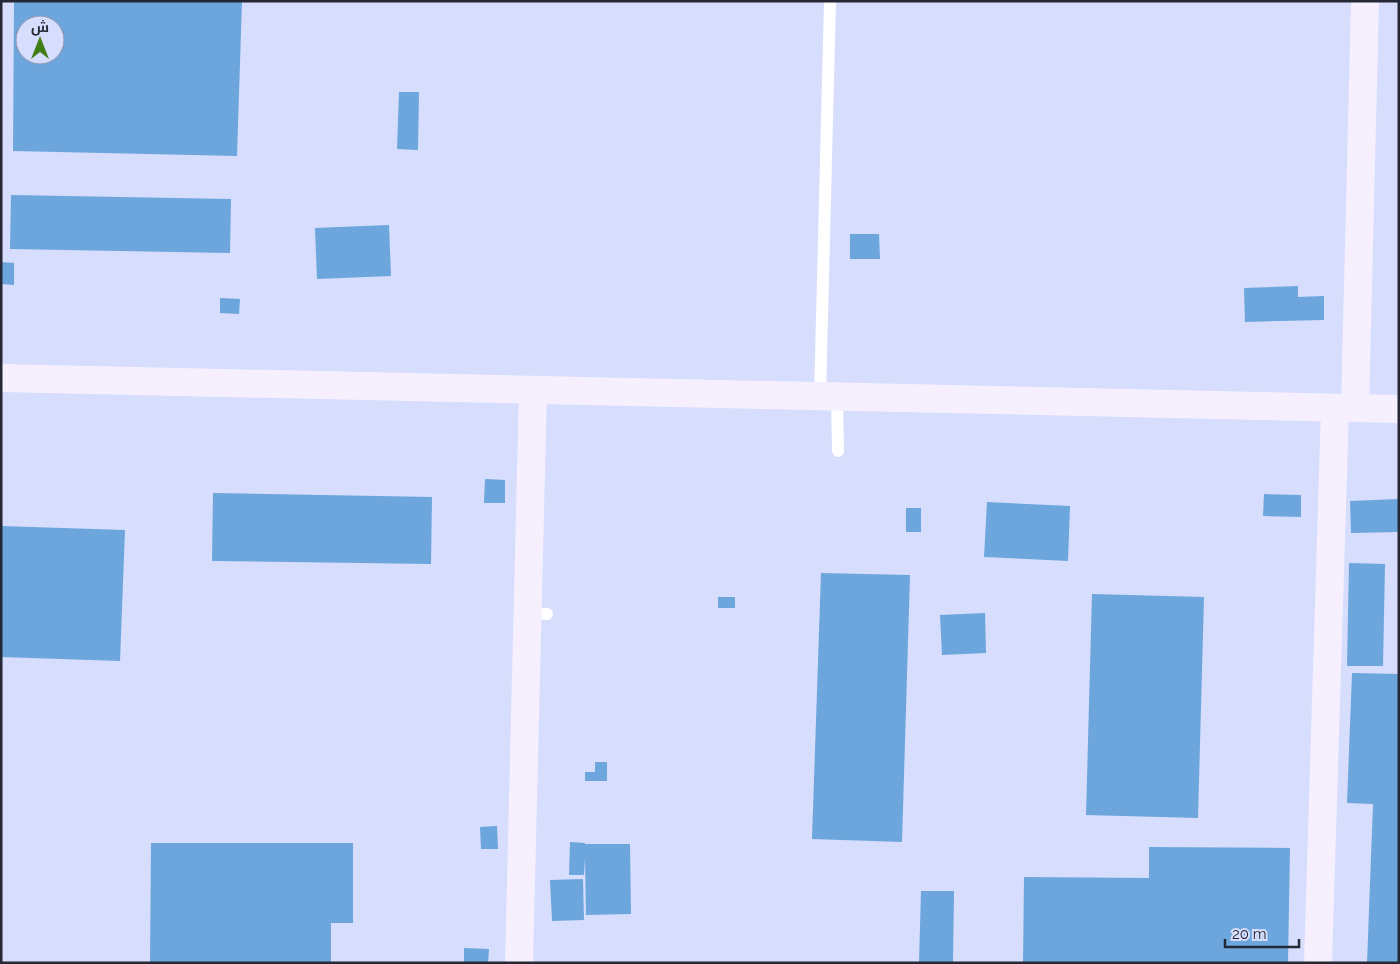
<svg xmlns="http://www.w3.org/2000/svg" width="1400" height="964" viewBox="0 0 1400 964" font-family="Raleway,Cairo,sans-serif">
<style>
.building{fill:#6ca6dd;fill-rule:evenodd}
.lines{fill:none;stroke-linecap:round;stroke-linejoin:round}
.lane{stroke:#fff;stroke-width:12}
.secondary{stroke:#f6f0fe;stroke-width:28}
</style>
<rect width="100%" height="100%" fill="#d6ddfd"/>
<g class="building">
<path d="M14 1H242L237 156 13 151ZM25 25H55V55H25Z"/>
<path d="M399 92H419L418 150 397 149Z"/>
<path d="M11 195 231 199 230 253 10 249Z"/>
<path d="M389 225 391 276 317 279 315 228Z"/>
<path d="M850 234H879L880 259H850Z"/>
<path d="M1 262 14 263V285L1 284Z"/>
<path d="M1298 286V297L1324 296V320L1245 322 1244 288Z"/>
<path d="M220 298 240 299 239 314 220 313Z"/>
<path d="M485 479 505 480V503H484Z"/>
<path d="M213 493 432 497 431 564 212 561Z"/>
<path d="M1264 494 1301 495V517L1263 516Z"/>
<path d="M1398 499 1399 532 1351 533 1350 501Z"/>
<path d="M987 502 1070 506 1068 561 984 557Z"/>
<rect x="906" y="508" width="15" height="24"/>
<path d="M1 526 125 530 120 661 1 657Z"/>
<path d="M1349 563 1385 564 1383 666H1347Z"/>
<path d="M821 573 910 575 902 842 812 839Z"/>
<path d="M1092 594 1204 597 1198 818 1086 815Z"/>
<rect x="718" y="597" width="17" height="11"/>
<path d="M985 613 986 653 942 655 940 615Z"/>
<path d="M1352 673 1399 674V963H1367L1373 804 1347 803Z"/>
<path d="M595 762H607V781H585V772H595Z"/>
<path d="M497 826 498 849H481L480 827Z"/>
<path d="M570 842 585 843V844H630L631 914 586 915 585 858 584 875H569Z"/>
<path d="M151 843H353V923H331V963H150Z"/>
<path d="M1149 847 1290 848 1288 963H1023L1024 877 1149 878Z"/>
<path d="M583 879 584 920 552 921 550 880Z"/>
<path d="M921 891H954L953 963H919Z"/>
<path d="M464 948 489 949 488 963H464Z"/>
</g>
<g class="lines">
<g class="lane">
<path d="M820 397 830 1"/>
<path d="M837 397 838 451"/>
<path d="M527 613 547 614"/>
</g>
<g class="secondary">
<path d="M1 378 1399 409"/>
<path d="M1355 408 1365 1"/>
<path d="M519 963 533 390"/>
<path d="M1318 963 1335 408"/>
</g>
</g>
<rect width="1400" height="964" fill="none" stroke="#262935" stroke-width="5"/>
<g transform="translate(40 40)"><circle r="24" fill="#d6ddfd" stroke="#9095ad"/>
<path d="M0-4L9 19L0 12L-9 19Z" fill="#437d15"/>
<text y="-8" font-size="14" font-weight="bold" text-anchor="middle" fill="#262935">ش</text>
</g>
<path d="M1225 939v8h74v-8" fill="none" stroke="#262935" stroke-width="2.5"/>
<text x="1232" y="939" font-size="15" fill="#262935" stroke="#d6ddfd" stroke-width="4" paint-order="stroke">20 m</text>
</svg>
